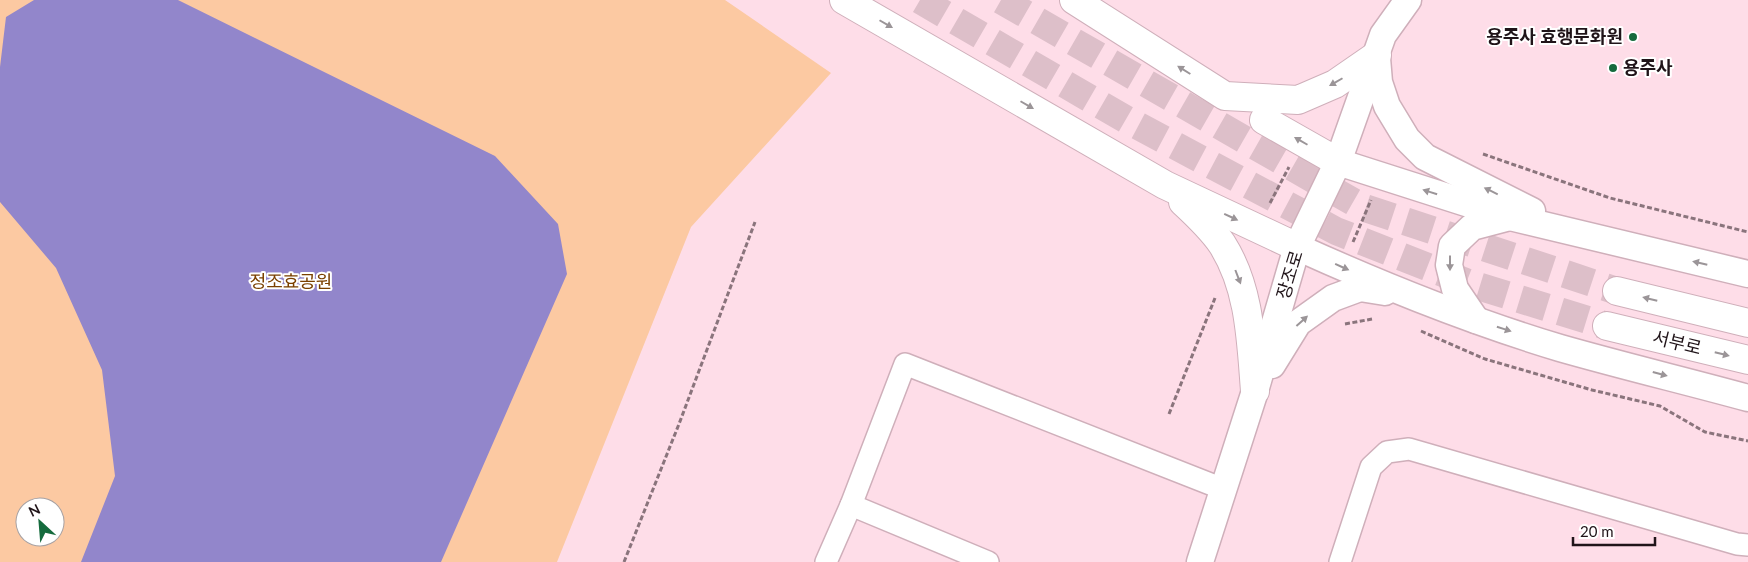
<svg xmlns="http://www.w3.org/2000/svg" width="1748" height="562" viewBox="0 0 1748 562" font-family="Lato,'Noto Sans KR',sans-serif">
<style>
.green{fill:#fcc9a2;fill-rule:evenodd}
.water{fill:#9286cb}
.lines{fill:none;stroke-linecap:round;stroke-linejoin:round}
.secondary-tunnel{stroke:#ddbfc9;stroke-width:28;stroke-dasharray:28 14;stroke-linecap:butt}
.minor-casing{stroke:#cfafba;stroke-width:24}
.tertiary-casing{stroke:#cfafba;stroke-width:29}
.secondary-casing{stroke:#cfafba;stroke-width:30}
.path{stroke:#8a747c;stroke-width:3;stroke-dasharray:5 2.5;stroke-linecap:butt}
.minor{stroke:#fff;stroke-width:21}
.tertiary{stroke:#fff;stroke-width:26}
.secondary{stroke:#fff;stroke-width:28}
.oneway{fill:#9b9598}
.poi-dot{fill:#156b3d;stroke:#fff;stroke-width:2}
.labels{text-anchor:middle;stroke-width:4;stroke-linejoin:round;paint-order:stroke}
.poi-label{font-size:18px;font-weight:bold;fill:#201419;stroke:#fff;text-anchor:end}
.street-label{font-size:18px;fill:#201419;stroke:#fff}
.park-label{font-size:18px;fill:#7a4000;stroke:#fff}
</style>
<rect width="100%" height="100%" fill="#fedde8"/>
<path class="green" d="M0 0H725L831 73 691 227 557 562H0ZM25 507H55V537H25Z"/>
<path class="water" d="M34 0H178L495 156 558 224 567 274 441 562H81L115 476 102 370 56 268 0 202V67L6 17Z"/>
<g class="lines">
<g class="secondary-tunnel">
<path d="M920 0 1127 120 1336 231 1471 284 1607 326"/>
<path d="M1001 0 1362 207 1617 291"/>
</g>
<defs>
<g id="minor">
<path d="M851 505 988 562"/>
<path d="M826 562 851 505 905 364 1223 489"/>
<path d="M1340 562 1371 467 1387 452 1409 449 1737 544 1748 545"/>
</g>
<g id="tertiary">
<path d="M1377 58 1379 82 1387 106 1407 139 1425 157 1532 211"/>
<path d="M1338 162 1510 217 1748 274"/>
<path d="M1297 247C1383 286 1470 321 1560 348 1623 366 1686 381 1748 398"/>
<path d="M1476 320 1455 289 1449 265 1452 246 1472 227 1510 217"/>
<path d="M1272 365 1298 323 1333 298 1360 288 1385 292"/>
<path d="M1200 562 1255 391 1297 247 1338 162 1383 35 1408 0"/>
</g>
<g id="secondary">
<path d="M844 0 1165 185 1297 247"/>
<path d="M1074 0 1225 96 1298 100 1335 84 1377 55"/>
<path d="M1264 120 1338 162"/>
<path d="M1183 202C1196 214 1211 228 1222 244 1250 288 1251 340 1255 391"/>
<path d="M1617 291 1748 323"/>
<path d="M1607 326 1748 360"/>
</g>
</defs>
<use href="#minor" class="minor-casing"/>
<use href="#tertiary" class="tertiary-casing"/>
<use href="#secondary" class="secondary-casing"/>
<g class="path">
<path d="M1483 154 1610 198 1748 232"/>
<path d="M1270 203 1289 167"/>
<path d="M1353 242 1371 200"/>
<path d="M1345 324 1372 319"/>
<path d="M1421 331 1485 359 1592 390 1660 406 1705 432 1748 441"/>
<path d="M1169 414 1215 298"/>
<path d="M624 562 679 424 755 222"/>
</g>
<use href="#minor" class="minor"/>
<use href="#tertiary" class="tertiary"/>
<use href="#secondary" class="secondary"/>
</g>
<defs><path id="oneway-solid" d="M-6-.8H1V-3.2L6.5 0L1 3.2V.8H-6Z" transform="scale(1.25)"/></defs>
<g class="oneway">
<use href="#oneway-solid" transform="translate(886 24) rotate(30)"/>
<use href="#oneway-solid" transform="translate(1184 70) rotate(-148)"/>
<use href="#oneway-solid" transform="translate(1336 82) rotate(150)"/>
<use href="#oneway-solid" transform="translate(1027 105) rotate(30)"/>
<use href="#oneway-solid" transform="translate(1301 141) rotate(-150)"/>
<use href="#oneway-solid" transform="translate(1491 191) rotate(-154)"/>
<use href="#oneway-solid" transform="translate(1430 192) rotate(-162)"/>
<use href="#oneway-solid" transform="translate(1231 217) rotate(25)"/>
<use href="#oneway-solid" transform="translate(1450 263) rotate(90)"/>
<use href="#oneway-solid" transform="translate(1700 263) rotate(-167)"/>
<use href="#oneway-solid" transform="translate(1342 267) rotate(24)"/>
<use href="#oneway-solid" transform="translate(1238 277) rotate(69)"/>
<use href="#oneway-solid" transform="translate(1650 299) rotate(-166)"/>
<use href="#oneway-solid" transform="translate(1302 321) rotate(-42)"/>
<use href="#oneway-solid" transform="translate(1504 329) rotate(18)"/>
<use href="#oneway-solid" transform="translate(1722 354) rotate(14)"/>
<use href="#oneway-solid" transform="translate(1660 374) rotate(15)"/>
</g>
<g class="poi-dot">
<circle cx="1633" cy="37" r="5"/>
<circle cx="1613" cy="68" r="5"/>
</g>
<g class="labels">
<g class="poi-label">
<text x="1623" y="43">용주사 효행문화원</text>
<text x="1623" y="74" text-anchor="start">용주사</text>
</g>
<g class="street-label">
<text transform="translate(1290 275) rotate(-73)" y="6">장조로</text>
<text transform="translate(1677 343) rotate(14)" y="6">서부로</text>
</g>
<g class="park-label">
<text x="291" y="288">정조효공원</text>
</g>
</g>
<g transform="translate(40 522) rotate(334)"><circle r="24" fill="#ffffff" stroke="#a6a1a3"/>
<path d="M0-4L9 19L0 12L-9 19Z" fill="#156b3d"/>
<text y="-8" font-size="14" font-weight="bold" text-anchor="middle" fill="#201419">N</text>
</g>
<path d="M1573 537v8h82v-8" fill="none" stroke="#201419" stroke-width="2.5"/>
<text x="1580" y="537" font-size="15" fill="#201419" stroke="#ffffff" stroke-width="4" paint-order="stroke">20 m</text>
</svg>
